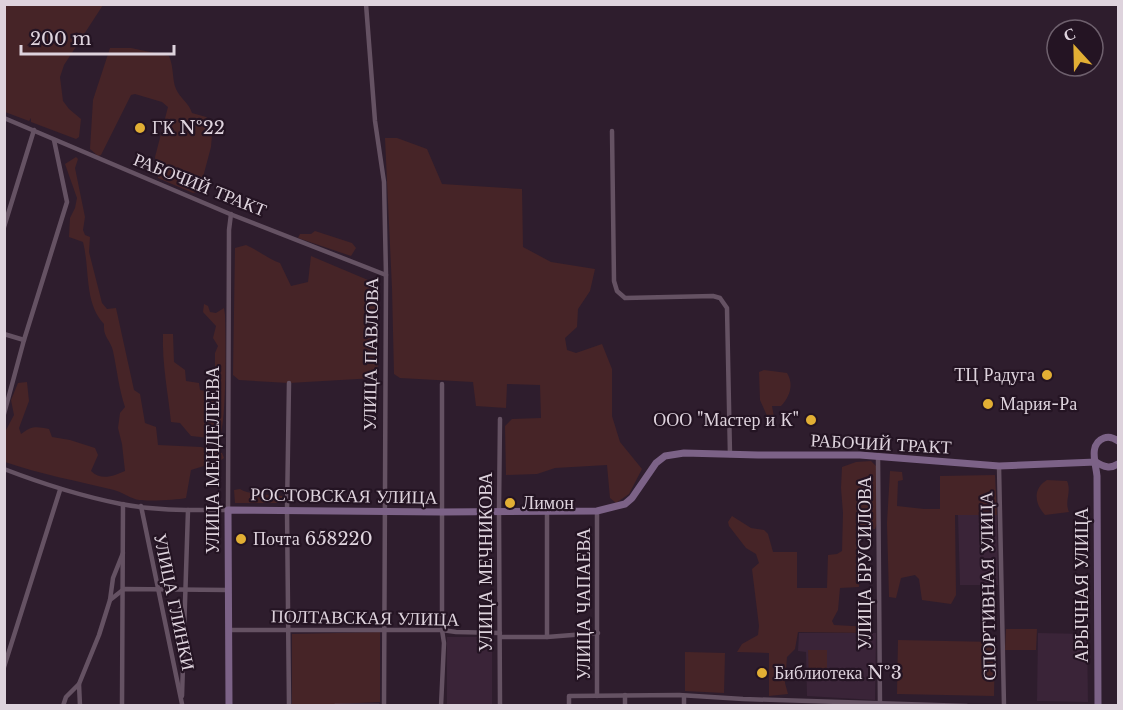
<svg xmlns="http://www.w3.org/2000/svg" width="1123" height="710" viewBox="0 0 1123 710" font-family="'Libre Baskerville',serif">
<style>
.built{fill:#3a2438}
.green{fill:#462427}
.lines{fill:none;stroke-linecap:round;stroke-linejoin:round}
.street{stroke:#655263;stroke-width:4.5}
.secondary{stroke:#7c6287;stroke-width:7}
.poi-dot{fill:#e2af34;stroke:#241423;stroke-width:2}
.labels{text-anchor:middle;stroke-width:4.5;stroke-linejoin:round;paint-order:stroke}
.poi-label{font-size:18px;fill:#ded3dd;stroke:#241423;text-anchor:start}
.street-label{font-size:18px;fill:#ded3dd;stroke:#241423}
</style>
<rect width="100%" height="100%" fill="#2e1d2d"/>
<g class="built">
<path d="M958 515H997L998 585H960Z"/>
<path d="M799 633H876L875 700 807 696 806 652 798 651Z"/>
<path d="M1038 633 1087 634 1088 702 1037 701Z"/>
<path d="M447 637H492V704L447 705Z"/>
</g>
<g class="green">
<path d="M4 5H103L64 65 60 77 63 101 69 109 81 119 79 137 76 139 31 122V118L29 121 5 112Z"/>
<path d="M110 48H131L169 56C174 67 172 80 176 89 180 98 189 103 192 113L206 117 213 123 211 147 203 177 201 191 193 193 158 178 155 157 168 107 162 102 135 94 131 95 101 155 98 156 90 149 93 100Z"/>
<path d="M385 138H397L427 149 442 184 522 189 523 247 551 262 595 269 590 291 578 309 577 327 565 338 567 350 576 353 602 344 612 369V416L620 442 642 469 629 494 616 503 610 498 607 465 555 468 537 474 506 475 505 426 512 419 541 418 540 385 507 384 506 408 476 406 473 382 400 378 394 374 392 288Z"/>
<path d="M76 157 78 159 75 168 85 217 83 230 85 235 90 237 89 252 102 303 107 309 116 308 134 390 140 394 145 423 156 427 158 445 201 447 222 453 224 458 221 460H210L207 465 191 470 186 498C177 500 143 502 135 499 128 497 122 492 114 490 77 481 40 474 5 462V432L14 415 11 400 18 383 27 382 29 401 19 428 21 434C31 426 36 426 49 429L52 437 70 440 95 448 98 455 91 471C101 481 114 476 125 471L122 444 118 428 120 413 125 407C119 389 117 370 113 351 110 339 103 338 104 324 84 303 90 269 83 242L69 237 70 218 75 208 77 198 65 164Z"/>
<path d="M315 231 352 243 356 248 351 256 298 238 300 234H311Z"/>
<path d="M246 245C258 250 268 259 280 263L291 286 308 282 311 256 375 283 378 365 375 378 289 383 239 380 233 375 235 248Z"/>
<path d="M204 304 208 306 210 312 216 313 224 308 225 315C226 335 227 427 219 439L191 436 180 423 171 422C168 392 162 364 163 334H173L174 362 185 370 186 381 199 383 200 390 210 392 215 390V353L218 346 213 338 216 326 203 312Z"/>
<path d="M764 370 787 373C794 384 790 397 781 406H772L774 417 768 418 760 400 759 372Z"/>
<path d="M871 461 876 466 877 524 875 529H862L859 587 840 588 838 610 832 621 834 625 871 627V633L798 632 795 649 787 657 785 683 788 694 769 696V653L737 652 742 644 758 635 759 626 752 569 759 563 756 554 746 548 729 526 728 522 732 516 751 528 764 530 768 534 773 552H797V588H827L828 555 837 554 842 551 843 513 841 488 842 467 856 462Z"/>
<path d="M890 471 902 472 903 480 898 481 897 506 924 509H940V476L995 475 997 515H955L956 595 951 604 922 600 919 579 915 575 901 578 896 598 889 597 887 523Z"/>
<path d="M1047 480 1067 481C1072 492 1064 501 1069 512L1045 515C1035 504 1032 489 1047 480Z"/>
<path d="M240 489C249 495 271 495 283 496V503H235L234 490Z"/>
<path d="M1006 629H1037L1036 650H1005Z"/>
<path d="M380 632V702L292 706V634Z"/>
<path d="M898 640 995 642 994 696 897 694Z"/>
<path d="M808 650H827V678L809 679Z"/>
<path d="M685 652 725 653 724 693 685 691Z"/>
</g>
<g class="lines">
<g class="street">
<path d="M366 4 375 121 384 182 386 275 384 706"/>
<path d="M4 118 230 214 386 275"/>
<path d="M612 131 614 281 617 291 625 298 713 296 720 298 727 308 730 455"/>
<path d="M4 227 34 130"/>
<path d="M4 334 24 340"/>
<path d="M4 414 24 340 67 202 54 140"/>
<path d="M878 456 880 706"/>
<path d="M999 466 1004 706"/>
<path d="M4 469C43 484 81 496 121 504 156 511 193 510 228 510L229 230 231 214"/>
<path d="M141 506 182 704"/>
<path d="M597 511V696"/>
<path d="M547 512V637"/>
<path d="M110 600 113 578 123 553"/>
<path d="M229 630H442L456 632 500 633"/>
<path d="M500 637H547L598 633"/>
<path d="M4 667 60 490"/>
<path d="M79 684 80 706"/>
<path d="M625 695V706"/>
<path d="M182 696 188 510"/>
<path d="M63 706 66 697 79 684 99 635 110 600 124 589 228 590"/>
<path d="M122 706 123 504"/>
<path d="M289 706 287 510 289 383"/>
<path d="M335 706H379"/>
<path d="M441 706 444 643 442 630V384"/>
<path d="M500 706 499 511 500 419"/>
<path d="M569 706V696L679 695 743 699 967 706"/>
<path d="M684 706V696"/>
</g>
<g class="secondary">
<path d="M229 706 228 510 441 512 597 511 625 504 632 498 656 463 665 456 684 453 758 455H860L999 466 1096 462C1104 467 1110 469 1118 464"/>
<path d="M1098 706 1097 476C1096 464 1088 444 1104 438 1109 436 1114 438 1118 441"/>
</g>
</g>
<g class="poi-dot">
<circle cx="140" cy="128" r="6"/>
<circle cx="1047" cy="375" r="6"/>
<circle cx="988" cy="404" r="6"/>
<circle cx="811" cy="420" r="6"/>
<circle cx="510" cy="503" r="6"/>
<circle cx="241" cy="539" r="6"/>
<circle cx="762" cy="673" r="6"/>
</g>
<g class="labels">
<g class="poi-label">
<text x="152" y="134">ГК №22</text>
<text x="1035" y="381" text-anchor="end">ТЦ Радуга</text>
<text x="1000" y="410">Мария-Ра</text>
<text x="799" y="426" text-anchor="end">ООО "Мастер и К"</text>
<text x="522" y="509">Лимон</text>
<text x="253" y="545">Почта 658220</text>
<text x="774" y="679">Библиотека №3</text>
</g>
<g class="street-label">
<text transform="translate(200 185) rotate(22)" y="6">РАБОЧИЙ ТРАКТ</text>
<text transform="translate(371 354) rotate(-89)" y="6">УЛИЦА ПАВЛОВА</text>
<text transform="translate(881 444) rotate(3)" y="6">РАБОЧИЙ ТРАКТ</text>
<text transform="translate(213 460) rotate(-90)" y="6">УЛИЦА МЕНДЕЛЕЕВА</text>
<text transform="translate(344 496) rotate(1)" y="6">РОСТОВСКАЯ УЛИЦА</text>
<text transform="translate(486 562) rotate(-90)" y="6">УЛИЦА МЕЧНИКОВА</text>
<text transform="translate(865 563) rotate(-90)" y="6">УЛИЦА БРУСИЛОВА</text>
<text transform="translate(1082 585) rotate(-90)" y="6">АРЫЧНАЯ УЛИЦА</text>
<text transform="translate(988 586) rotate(-91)" y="6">СПОРТИВНАЯ УЛИЦА</text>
<text transform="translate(174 602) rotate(78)" y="6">УЛИЦА ГЛИНКИ</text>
<text transform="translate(584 604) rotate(-90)" y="6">УЛИЦА ЧАПАЕВА</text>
<text transform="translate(365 618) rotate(1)" y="6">ПОЛТАВСКАЯ УЛИЦА</text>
</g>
</g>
<rect width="1123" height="710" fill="none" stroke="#ded3dd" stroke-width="12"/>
<g transform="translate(1075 48) rotate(338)"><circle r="28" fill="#241423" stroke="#6e606d" stroke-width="1.5"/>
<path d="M0-4.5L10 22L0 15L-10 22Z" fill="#e2af34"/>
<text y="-9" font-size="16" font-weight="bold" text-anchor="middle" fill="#ded3dd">С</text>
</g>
<path d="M21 45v9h153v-9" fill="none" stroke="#ded3dd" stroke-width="3"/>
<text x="30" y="45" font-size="18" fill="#ded3dd" stroke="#241423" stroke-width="4.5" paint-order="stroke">200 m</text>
</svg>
